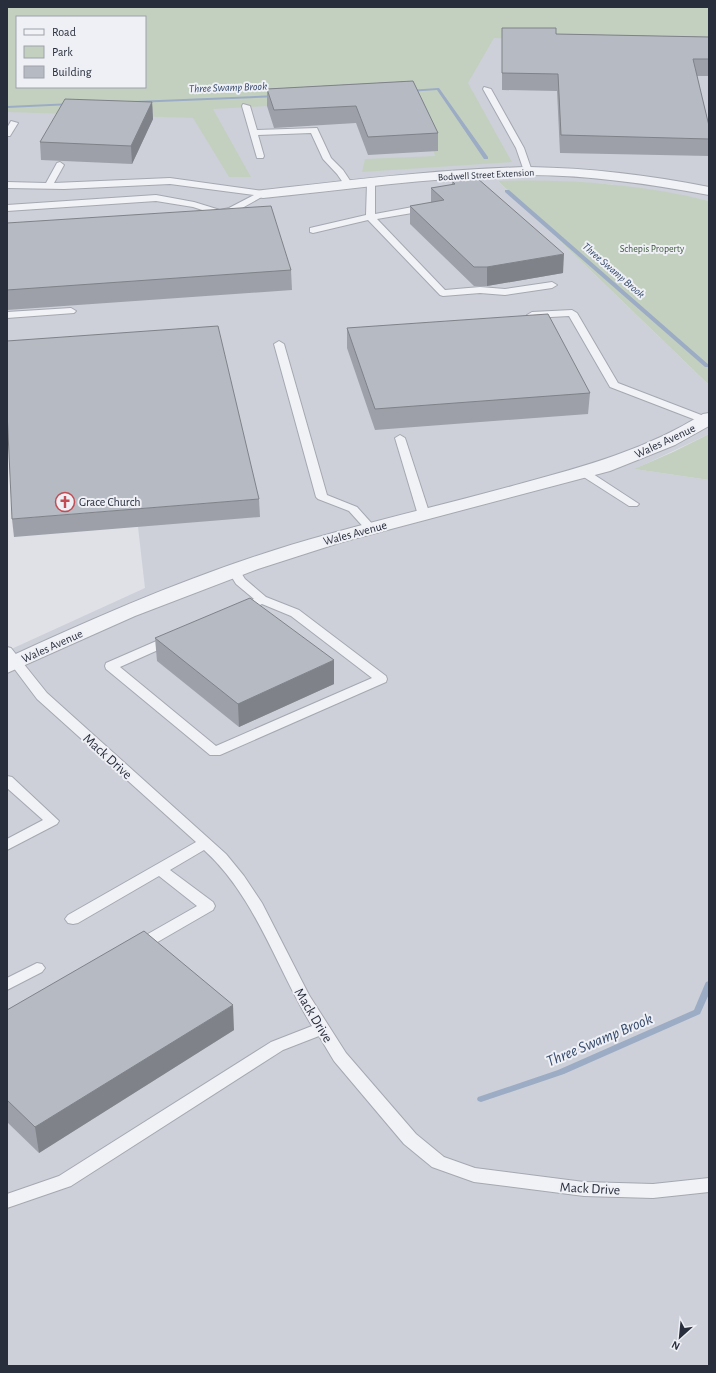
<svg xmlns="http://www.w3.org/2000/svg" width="716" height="1373" viewBox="0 0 716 1373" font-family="'Alegreya Sans',sans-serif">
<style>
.built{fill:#cdd0d9}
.green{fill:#c3d0c0;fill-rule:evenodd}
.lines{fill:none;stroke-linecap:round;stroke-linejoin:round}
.stream{fill:#9cacc4;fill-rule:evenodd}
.service-casing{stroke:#a5a8b1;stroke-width:2}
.minor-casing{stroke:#a5a8b1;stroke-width:2}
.service{fill:#f1f2f6;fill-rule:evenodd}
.minor{fill:#f1f2f6;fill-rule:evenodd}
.wall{fill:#9da0a8}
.shaded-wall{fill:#7f8288}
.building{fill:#b6bac3;stroke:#7f8288}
.labels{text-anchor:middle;stroke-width:4;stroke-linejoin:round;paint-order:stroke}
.far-street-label{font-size:10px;fill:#292e3d;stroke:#eef0f5}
.far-park-label{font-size:10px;fill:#3b5737;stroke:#eef0f5}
.far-water-label{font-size:11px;font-style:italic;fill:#364a6d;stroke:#eef0f5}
.street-label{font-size:12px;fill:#292e3d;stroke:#eef0f5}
.poi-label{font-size:12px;fill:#292e3d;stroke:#eef0f5;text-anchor:start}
.near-street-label{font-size:14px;fill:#292e3d;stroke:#eef0f5}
.near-water-label{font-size:16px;font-style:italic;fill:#364a6d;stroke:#eef0f5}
</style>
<rect width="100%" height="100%" fill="#dfe1e7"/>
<path class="built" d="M709 7V201L673 194 608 184 498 181 709 385V434L635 469 709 480V1366H7V651L145 588 138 527 7 391V100L454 74 450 22Z"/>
<g class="green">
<path d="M7 7H709V51L494 38 468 83 512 162 362 172 365 159 435 156 420 98 213 109 251 177H229L193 118 7 112ZM17 17H145V87H17Z"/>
<path d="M498 181C569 179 640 184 709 201V385Z"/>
<path d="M709 434V480L634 469 673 452Z"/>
</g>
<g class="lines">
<g class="stream">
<path d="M438 88H439L488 157V159H484L437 90 409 92 407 91 409 90Z"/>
<path d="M277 95 279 96V97L135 103 133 102 135 101Z"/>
<path d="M73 103V104L71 105 7 108V106Z"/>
<path d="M505 190H509L709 365V367H705L505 192Z"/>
<path d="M709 981V994L700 1014 564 1074 481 1102 478 1101 477 1099 478 1097 558 1070 694 1010 705 984 706 982Z"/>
</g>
<defs>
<g id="service">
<path d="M484 87 491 89 524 148 532 171 531 173H525L524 171 516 148 483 89Z"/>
<path d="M243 104 250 106 257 130 317 128 331 158 343 170 353 185 352 187H346L337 174 323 159 311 133 258 135 264 156 263 158H257L242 106Z"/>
<path d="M11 121 18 123 10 136H7V128Z"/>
<path d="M60 162 64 165 54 183 170 178 263 191 267 194 235 212 221 216 193 207 156 201 7 211V205L156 195 194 202 220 210 229 208 254 195 170 184 64 189 7 188V182L46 183 57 163Z"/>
<path d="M371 180 375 183V214L418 206 422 209 418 212 377 219 445 290 480 287 505 289 552 282 557 285 552 288 505 295 480 293 443 296 440 295 368 220 313 233 310 232V228L366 215 367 183Z"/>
<path d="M71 308 76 311 74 313 7 318V312Z"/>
<path d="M572 310 577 313 618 383 709 418V422H701L610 387 569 316 532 318 527 315 532 312Z"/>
<path d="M279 341 284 344 327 495 357 507 375 527 377 529 375 531H367L349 511 318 499 316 497 274 344Z"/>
<path d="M400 435 405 438 430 515 428 517H420L418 515 395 438Z"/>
<path d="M583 469 587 470 639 504 637 506H629L579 474 577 472 579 470Z"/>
<path d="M234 567 238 568 245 579 266 597 299 610 386 676 387 679 386 682 220 755H210L106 669 105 666 106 663 168 636H176L178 639 176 642 120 667 216 746 372 678 291 616 262 604 245 612H237L235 609 237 606 254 599 236 584 228 571Z"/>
<path d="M7 647 11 648 47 693 226 854 244 876 262 903 309 995 346 1053 416 1134 444 1157 475 1168 584 1182 653 1184 709 1178V1192L653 1198 584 1196 474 1182 432 1167 404 1144 334 1061 319 1036 283 1050 71 1186 7 1208V1194L59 1176 271 1042 312 1026C276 968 256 897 204 850L170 870 213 902 215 906 213 910 142 951 137 952 132 951 129 947 132 943 197 906 159 876 78 923 73 924 68 923 65 919 68 915 196 842 37 699 7 659Z"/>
<path d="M7 776 12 777 59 821 57 824 7 850V839L43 820 7 788Z"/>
<path d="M37 963 42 964 45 968 42 972 7 990V978Z"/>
</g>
<g id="minor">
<path d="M529 167C590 168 649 175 709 187V195C650 184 589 175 529 175 440 176 351 189 263 198L258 197 256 194 258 191 263 190C352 180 440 169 529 167Z"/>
<path d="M709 413V426L675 445 610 471 342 542 258 569 135 616 7 673V658C111 610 218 564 329 534 393 516 459 501 523 483 586 466 647 449 703 414Z"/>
</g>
</defs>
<use href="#service" class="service-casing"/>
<use href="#minor" class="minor-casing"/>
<use href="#service" class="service"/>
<use href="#minor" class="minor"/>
</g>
<g class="wall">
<path d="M502 28 556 34 709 37V76H697L709 126V156L560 153 557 91 502 90Z"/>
<path d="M413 81 438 133V151L368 155 356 123 274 128 267 106V89Z"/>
<path d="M152 102 153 119 132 164 41 160 40 142Z"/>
<path d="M452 181 563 273 487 286H474L410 224V206L431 203V188L452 185Z"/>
<path d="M7 223 291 270 292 290 7 310Z"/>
<path d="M347 328 590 393 588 414 375 430 347 348Z"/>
<path d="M259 499 260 517 14 537 12 519Z"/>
<path d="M155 638 334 684 239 727 157 661Z"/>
<path d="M7 1010 234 1030 39 1153 7 1122Z"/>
</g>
<g class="shaded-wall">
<path d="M152 102 153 119 132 164 131 146Z"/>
<path d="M564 254 563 273 487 286V267Z"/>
<path d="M334 660V684L239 727 238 704Z"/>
<path d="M233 1005 234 1030 39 1153 35 1127Z"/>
</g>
<g class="building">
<path d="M502 28H556V34L709 37V59H693L709 126V139L561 135 558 74 502 73Z"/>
<path d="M413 81 438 133 368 137 356 106 274 110 267 89Z"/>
<path d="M65 99 152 102 131 146 40 142Z"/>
<path d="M477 178 564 254 487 267H474L410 206 444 200 431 188 455 184 452 181Z"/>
<path d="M271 206 291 270 7 290V223Z"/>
<path d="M548 314 590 393 375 409 347 328Z"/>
<path d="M218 326 259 499 12 519 7 411V341Z"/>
<path d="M250 598 334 660 238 704 155 638Z"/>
<path d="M144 931 233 1005 35 1127 7 1100V1010Z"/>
</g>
<defs>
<symbol id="church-ring" viewBox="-11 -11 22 22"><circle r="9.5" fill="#eef0f5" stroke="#c34c54" stroke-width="1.5"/><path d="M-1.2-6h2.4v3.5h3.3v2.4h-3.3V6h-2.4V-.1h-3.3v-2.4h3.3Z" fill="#c34c54"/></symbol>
</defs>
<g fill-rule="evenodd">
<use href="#church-ring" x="54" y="491" width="22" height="22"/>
</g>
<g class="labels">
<g class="far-street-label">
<text transform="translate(486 174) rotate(-3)" y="4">Bodwell Street Extension</text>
</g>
<g class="far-park-label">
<text x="652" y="252">Schepis Property</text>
</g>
<g class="far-water-label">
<text transform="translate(228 87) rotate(-2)" y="4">Three Swamp Brook</text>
<text transform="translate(614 270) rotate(41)" y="4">Three Swamp Brook</text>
</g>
<g class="street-label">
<text transform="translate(665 441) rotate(-25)" y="4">Wales Avenue</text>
<text transform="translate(355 533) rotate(-15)" y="4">Wales Avenue</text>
<text transform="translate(52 646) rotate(-24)" y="4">Wales Avenue</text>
</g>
<g class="poi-label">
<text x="79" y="506">Grace Church</text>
</g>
<g class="near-street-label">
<text transform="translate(108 756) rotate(42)" y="5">Mack Drive</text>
<text transform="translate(314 1015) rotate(59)" y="5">Mack Drive</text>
<text transform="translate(590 1188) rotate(3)" y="5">Mack Drive</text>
</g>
<g class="near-water-label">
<text transform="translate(599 1039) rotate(-23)" y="6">Three Swamp Brook</text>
</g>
</g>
<rect width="716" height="1373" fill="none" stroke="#292e3d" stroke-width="16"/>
<rect x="16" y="16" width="130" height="72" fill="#eef0f5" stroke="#9fa2ab"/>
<rect x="24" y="29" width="20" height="6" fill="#f1f2f6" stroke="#9fa2ab"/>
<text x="52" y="36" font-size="12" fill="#292e3d">Road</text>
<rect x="24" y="46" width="20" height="12" fill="#c3d0c0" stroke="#9fa2ab"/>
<text x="52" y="56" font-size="12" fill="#292e3d">Park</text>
<rect x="24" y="66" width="20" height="12" fill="#b6bac3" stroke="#9fa2ab"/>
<text x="52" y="76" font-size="12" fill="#292e3d">Building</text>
<g transform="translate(680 1337) rotate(207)" stroke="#eef0f5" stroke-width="3" paint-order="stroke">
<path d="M0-3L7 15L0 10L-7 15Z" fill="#292e3d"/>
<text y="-6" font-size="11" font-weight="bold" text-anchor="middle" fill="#292e3d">N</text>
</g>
</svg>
